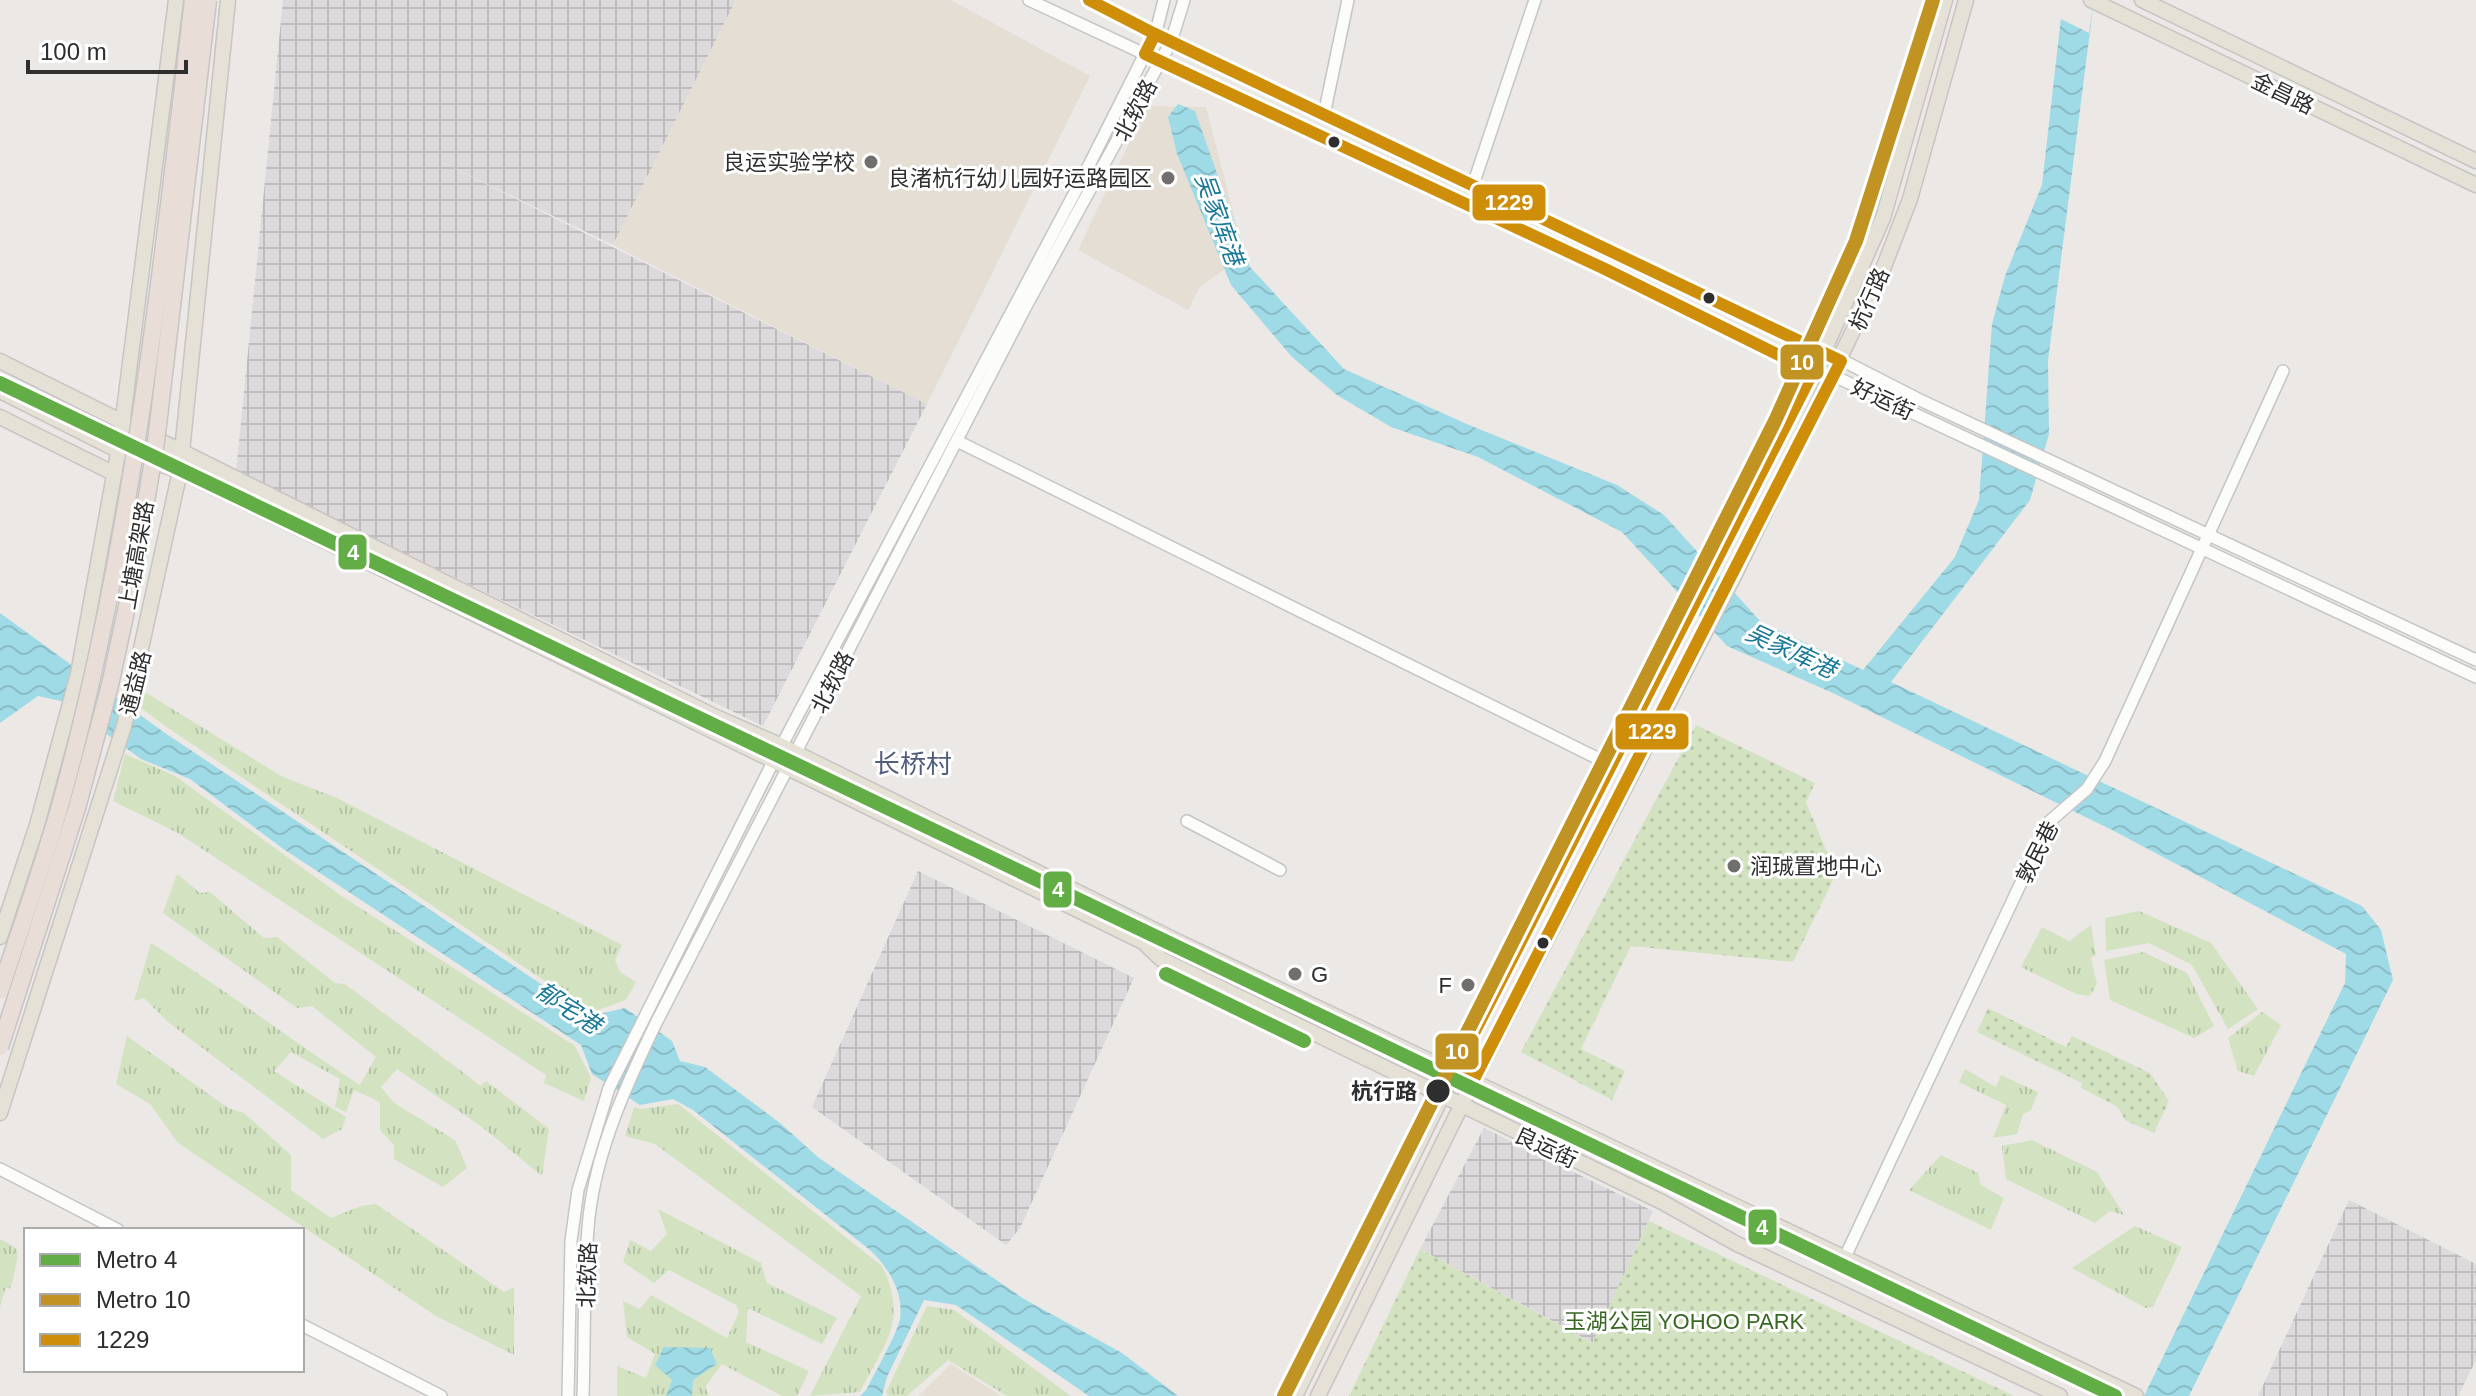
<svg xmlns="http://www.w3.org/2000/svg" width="2476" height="1396" viewBox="0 0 2476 1396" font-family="Arial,'Noto Sans SC',sans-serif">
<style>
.industrial{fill:url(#industrial-grid)}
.education{fill:#e4ded4}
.grass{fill:url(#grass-tufts)}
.park{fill:url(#park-dots)}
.water{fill:url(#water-waves)}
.pier{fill:#ebe8e5}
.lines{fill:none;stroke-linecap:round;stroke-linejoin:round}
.minor-casing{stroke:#c6c5c5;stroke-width:14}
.major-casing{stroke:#c6c5c4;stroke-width:17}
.minor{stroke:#fcfcfb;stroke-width:11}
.major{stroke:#e6e1d7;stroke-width:14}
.highway-bridge-casing{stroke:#c6c5c4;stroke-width:19;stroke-linecap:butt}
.highway-bridge{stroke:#e8ddd7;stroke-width:16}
.bus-1-casing{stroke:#fff;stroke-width:18}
.bus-1{stroke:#cf8e09;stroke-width:12}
.metro-1-casing{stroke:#fff;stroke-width:20}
.metro-2-casing{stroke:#fff;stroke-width:20}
.metro-1{stroke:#62ad45;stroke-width:14}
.metro-2{stroke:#c09322;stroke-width:14}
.bus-dot{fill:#2e2e2e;stroke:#fff;stroke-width:3}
.poi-dot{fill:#706f6e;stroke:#fff;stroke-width:3}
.labels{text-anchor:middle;stroke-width:6;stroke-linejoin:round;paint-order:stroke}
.street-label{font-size:22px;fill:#2e2e2e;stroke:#fff}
.poi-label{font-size:22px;fill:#2e2e2e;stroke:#fff;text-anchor:end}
.stop-label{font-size:22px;font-weight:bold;fill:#2e2e2e;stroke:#fff;text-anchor:end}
.park-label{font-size:22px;fill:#386722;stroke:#fff}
.water-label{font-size:24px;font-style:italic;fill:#197997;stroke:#fff}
.quarter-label{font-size:26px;fill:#515d7c;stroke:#fff}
.line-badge{stroke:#fff;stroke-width:3}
.badge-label{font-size:22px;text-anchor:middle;font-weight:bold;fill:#fff}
</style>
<defs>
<pattern id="industrial-grid" width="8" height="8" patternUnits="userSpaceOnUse" patternTransform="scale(2)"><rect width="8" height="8" fill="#dcdadb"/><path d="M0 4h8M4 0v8" fill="none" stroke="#bdbbbc"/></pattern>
<pattern id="grass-tufts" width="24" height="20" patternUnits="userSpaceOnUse" patternTransform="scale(2)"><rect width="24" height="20" fill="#d3e3c1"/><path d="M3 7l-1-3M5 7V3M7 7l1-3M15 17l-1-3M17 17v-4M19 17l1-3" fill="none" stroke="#b5c3a6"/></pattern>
<pattern id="park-dots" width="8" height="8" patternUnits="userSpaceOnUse" patternTransform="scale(2)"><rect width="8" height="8" fill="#d3e3c1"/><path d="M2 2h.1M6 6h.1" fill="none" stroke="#b5c3a6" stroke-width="1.8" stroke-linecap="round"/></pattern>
<pattern id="water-waves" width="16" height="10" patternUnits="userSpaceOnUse" patternTransform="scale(2)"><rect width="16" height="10" fill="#9fdbe6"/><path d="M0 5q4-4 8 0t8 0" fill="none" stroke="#89bcc6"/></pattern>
</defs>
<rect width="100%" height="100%" fill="#ebe8e5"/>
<g class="industrial">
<path d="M283 0H736L613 245 440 161 927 404 763 726 236 472Z"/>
<path d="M918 871 1134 978 1020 1228 1006 1245 812 1107Z"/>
<path d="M1484 1128 1653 1211 1593 1343 1420 1249Z"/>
<path d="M2349 1200 2476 1264V1360L2458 1396H2258Z"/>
</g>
<g class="education">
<path d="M736 0H951L1090 76 927 404 613 245Z"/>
<path d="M1147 106 1206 107 1244 255 1200 287 1188 310 1078 250Z"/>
<path d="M951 1364 1001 1396H918Z"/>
</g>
<g class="grass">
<path d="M143 691 281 776 339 799 622 945 615 960 620 972 636 982 626 1000 598 1010 579 1004 168 728 137 705Z"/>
<path d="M125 754 175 776 343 897 575 1046 591 1078 584 1101 544 1083 546 1075 178 833 113 801Z"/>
<path d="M177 874 200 893 210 892 264 938 277 937 335 983 345 984 481 1086 486 1081 549 1129 542 1176 482 1127 397 1069 381 1087 394 1103 455 1140 467 1168 443 1187 394 1159V1145L380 1130V1102L354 1090 346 1112 335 1107 340 1079 291 1052 274 1071 346 1117 342 1129 323 1139 168 1022 144 998 134 1001 151 943C222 987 289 1039 360 1085L376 1057 312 1006 297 1008 163 913Z"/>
<path d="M2139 911 2211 943 2258 1009 2228 1029 2192 965 2149 943 2106 951 2105 918Z"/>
<path d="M2091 925 2096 955 2091 958 2097 984 2090 996 2076 994 2021 967 2042 927 2069 941Z"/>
<path d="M2143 952 2187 973 2214 1026 2194 1038 2110 1000 2104 960Z"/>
<path d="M2262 1012 2281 1025 2254 1076 2238 1071 2228 1038Z"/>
<path d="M127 1036 228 1108 244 1113 291 1155V1190L331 1218 361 1206 376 1204 504 1292 514 1287V1355L436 1316 178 1143 150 1104 116 1084Z"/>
<path d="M1965 1069 1996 1087 2001 1075 2038 1092 2031 1110 2023 1114 2017 1134 1993 1138 2006 1105 1959 1082Z"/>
<path d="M678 1104 882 1266C909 1321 884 1344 860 1392L810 1396 861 1296 655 1144 625 1136 634 1107 641 1109Z"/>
<path d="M2032 1140 2097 1172 2124 1215 2110 1211 2095 1223 2006 1179 2002 1146Z"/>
<path d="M1941 1155 1978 1173 1981 1185 2004 1198 1991 1230 1909 1190Z"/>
<path d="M658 1209 761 1263 767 1283 837 1318 822 1344 748 1308 746 1342 809 1371 797 1396H782L722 1364 705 1387 709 1396H617V1366L646 1378 655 1354 627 1337 623 1301 640 1309 651 1295 727 1338 739 1312 736 1305 669 1270 654 1283 623 1262 630 1240 651 1251 667 1234Z"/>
<path d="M2135 1226 2182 1247 2153 1307 2146 1308 2072 1268Z"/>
<path d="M0 1239C20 1250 20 1248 15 1269 13 1277 14 1282 9 1289L6 1287 0 1307Z"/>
<path d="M927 1306 954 1310 1071 1396H1007L948 1360 907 1396H888L886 1392Z"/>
</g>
<g class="park">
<path d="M1696 725 1815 783 1806 802 1836 874 1793 962 1631 946 1581 1049 1625 1071 1612 1100 1521 1052Z"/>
<path d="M1988 1008 2066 1047 2072 1036 2150 1073 2169 1101 2154 1133 2125 1120 2118 1107 2081 1088 2082 1083 1977 1032Z"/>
<path d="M1649 1221 2014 1396H1349L1420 1249 1592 1343Z"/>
</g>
<g class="water">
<path d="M2063 0H2094L2048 361 2049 434 2030 500 1891 682 2362 906 2381 930 2393 980 2189 1396H2144L2345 983 2346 954 2114 831 1835 694 1727 646 1622 532 1478 457 1391 427 1337 395 1292 357 1231 285 1177 154 1168 117 1178 104 1195 111 1250 267 1344 369 1469 425 1617 485 1664 515 1761 622 1863 670 1955 557 1979 500 1992 324 2005 276 2042 185Z"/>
<path d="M0 613 165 733 580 1010 595 1015 625 1008 672 1041 680 1061 705 1067 780 1123 819 1158 1024 1299 1122 1353 1178 1396H1089L956 1305 924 1300 887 1377 882 1396H860L867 1389C874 1374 898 1332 900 1319 904 1292 888 1267 870 1250L693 1110 673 1099 640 1105 592 1074 581 1045 282 848 190 779 141 759 61 701 38 696 0 723Z"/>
<path d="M664 1347 710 1348 717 1364 693 1380 692 1396H666L672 1380 655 1365Z"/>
</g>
<path class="pier" d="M2059 0H2094L2089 33 2057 17Z"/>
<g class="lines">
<defs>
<g id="minor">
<path d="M1029 0 1605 269 1813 372 1834 376 2476 677"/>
<path d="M1089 0 1171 42 1824 351 1918 399 2476 660"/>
<path d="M1324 115 1348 0"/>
<path d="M1473 185 1535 0"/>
<path d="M957 441 1611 765"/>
<path d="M1187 821 1280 870"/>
<path d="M0 1169 118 1230"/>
<path d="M1845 1257 2050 821 2087 789 2105 761 2283 371"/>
<path d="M302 1325 441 1396"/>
<path d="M568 1396 571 1241 578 1190 609 1088 774 760 1083 177 1156 32 1164 0"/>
<path d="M583 1396C585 1337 583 1276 589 1217 597 1148 626 1086 655 1025L1025 308 1171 42 1184 0"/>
</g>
<g id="major">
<path d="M2091 0 2476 185"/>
<path d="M2142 0 2476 161"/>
<path d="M0 361 716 717 782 746 1175 940 2136 1396"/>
<path d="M0 391 119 451 180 471 313 535 1143 942 1161 959 1662 1202 1737 1244 2060 1396"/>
<path d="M0 417 115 474"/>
<path d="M0 937 37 825 78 674 120 442 176 0"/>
<path d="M0 1113 124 726 180 471 228 0"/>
<path d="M1295 1396 1455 1070 1824 351 1883 218 1945 0"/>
<path d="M1318 1396 1468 1092 1735 574 1883 269 1910 199 1966 0"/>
</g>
</defs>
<use href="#minor" class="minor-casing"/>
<use href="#major" class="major-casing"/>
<use href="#minor" class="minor"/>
<use href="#major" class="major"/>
<defs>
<g id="highway-bridge">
<path d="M0 991C21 926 45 861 63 795 134 535 162 266 193 0"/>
<path d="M0 1047 77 808 110 685 134 574 156 442 208 0"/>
</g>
</defs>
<use href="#highway-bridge" class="highway-bridge-casing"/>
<use href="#highway-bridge" class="highway-bridge"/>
<defs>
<g id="bus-1">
<path d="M1089 0 1155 34"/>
<path d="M1155 34 1841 361 1473 1081 1455 1070 1813 372 1605 269 1145 54Z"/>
</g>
</defs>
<use href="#bus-1" class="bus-1-casing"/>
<use href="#bus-1" class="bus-1"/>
<defs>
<g id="metro-1">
<path d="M0 383 2115 1396"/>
<path d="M1166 974 1304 1041"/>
</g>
<path id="metro-2" d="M1284 1396 1775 421 1856 241 1933 0"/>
</defs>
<use href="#metro-1" class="metro-1-casing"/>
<use href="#metro-2" class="metro-2-casing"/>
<use href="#metro-1" class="metro-1"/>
<use href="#metro-2" class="metro-2"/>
</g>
<g class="bus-dot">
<circle cx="1334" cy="142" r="7"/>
<circle cx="1709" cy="298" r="7"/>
<circle cx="1543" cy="943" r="7"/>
<circle cx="1438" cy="1091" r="13"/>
</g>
<g class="poi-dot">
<circle cx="871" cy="162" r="8"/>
<circle cx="1168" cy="178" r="8"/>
<circle cx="1734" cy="866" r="8"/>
<circle cx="1295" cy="974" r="8"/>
<circle cx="1468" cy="985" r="8"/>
</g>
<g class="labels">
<g class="street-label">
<text transform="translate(2283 93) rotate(26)" y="8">金昌路</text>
<text transform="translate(1135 110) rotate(-62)" y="8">北软路</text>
<text transform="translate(1869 299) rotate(-66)" y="8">杭行路</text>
<text transform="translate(1883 399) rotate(25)" y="8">好运街</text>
<text transform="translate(136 555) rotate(-80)" y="8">上塘高架路</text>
<text transform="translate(832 682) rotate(-63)" y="8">北软路</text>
<text transform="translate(135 683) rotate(-76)" y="8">通益路</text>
<text transform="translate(2037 852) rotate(-63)" y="8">敦民巷</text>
<text transform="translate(1546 1147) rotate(25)" y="8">良运街</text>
<text transform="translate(587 1275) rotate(-88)" y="8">北软路</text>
</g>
<g class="poi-label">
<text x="855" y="170">良运实验学校</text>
<text x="1152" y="186">良渚杭行幼儿园好运路园区</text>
<text x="1750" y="874" text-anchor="start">润珹置地中心</text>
<text x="1311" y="982" text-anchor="start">G</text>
<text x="1452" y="993">F</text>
</g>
<g class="stop-label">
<text x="1417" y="1099">杭行路</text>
</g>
<g class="park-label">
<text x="1684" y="1329">玉湖公园 YOHOO PARK</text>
</g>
<g class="water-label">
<text transform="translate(1219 219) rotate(70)" y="8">吴家库港</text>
<text transform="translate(1791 651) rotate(25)" y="8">吴家库港</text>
<text transform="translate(568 1008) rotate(34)" y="8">郁宅港</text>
</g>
<g class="quarter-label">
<text x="913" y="773">长桥村</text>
</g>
</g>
<g class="line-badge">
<rect x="1471" y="183" width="76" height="39" rx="8" fill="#cf8e09"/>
<rect x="1779" y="343" width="46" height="38" rx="8" fill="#c09322"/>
<rect x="337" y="533" width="31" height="38" rx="8" fill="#62ad45"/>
<rect x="1614" y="712" width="76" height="39" rx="8" fill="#cf8e09"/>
<rect x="1042" y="870" width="31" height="39" rx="8" fill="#62ad45"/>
<rect x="1434" y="1032" width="46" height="39" rx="8" fill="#c09322"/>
<rect x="1747" y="1208" width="31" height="38" rx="8" fill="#62ad45"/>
</g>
<g class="badge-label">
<text x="1509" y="210">1229</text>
<text x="1802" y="370">10</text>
<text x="353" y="560">4</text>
<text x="1652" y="739">1229</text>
<text x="1058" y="897">4</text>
<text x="1457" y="1059">10</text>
<text x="1762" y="1235">4</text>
</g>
<rect x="24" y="1228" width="280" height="144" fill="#ffffff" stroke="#ababab" stroke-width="2"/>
<rect x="40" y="1254" width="40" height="12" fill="#62ad45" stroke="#ababab" stroke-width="2"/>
<text x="96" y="1268" font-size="24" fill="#2e2e2e">Metro 4</text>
<rect x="40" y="1294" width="40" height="12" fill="#c09322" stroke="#ababab" stroke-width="2"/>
<text x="96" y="1308" font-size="24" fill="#2e2e2e">Metro 10</text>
<rect x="40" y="1334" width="40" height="12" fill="#cf8e09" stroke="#ababab" stroke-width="2"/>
<text x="96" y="1348" font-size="24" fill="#2e2e2e">1229</text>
<path d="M28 60v12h158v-12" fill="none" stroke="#2e2e2e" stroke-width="4"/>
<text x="40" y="60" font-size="24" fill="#2e2e2e" stroke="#ffffff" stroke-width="6" paint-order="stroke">100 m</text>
</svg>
